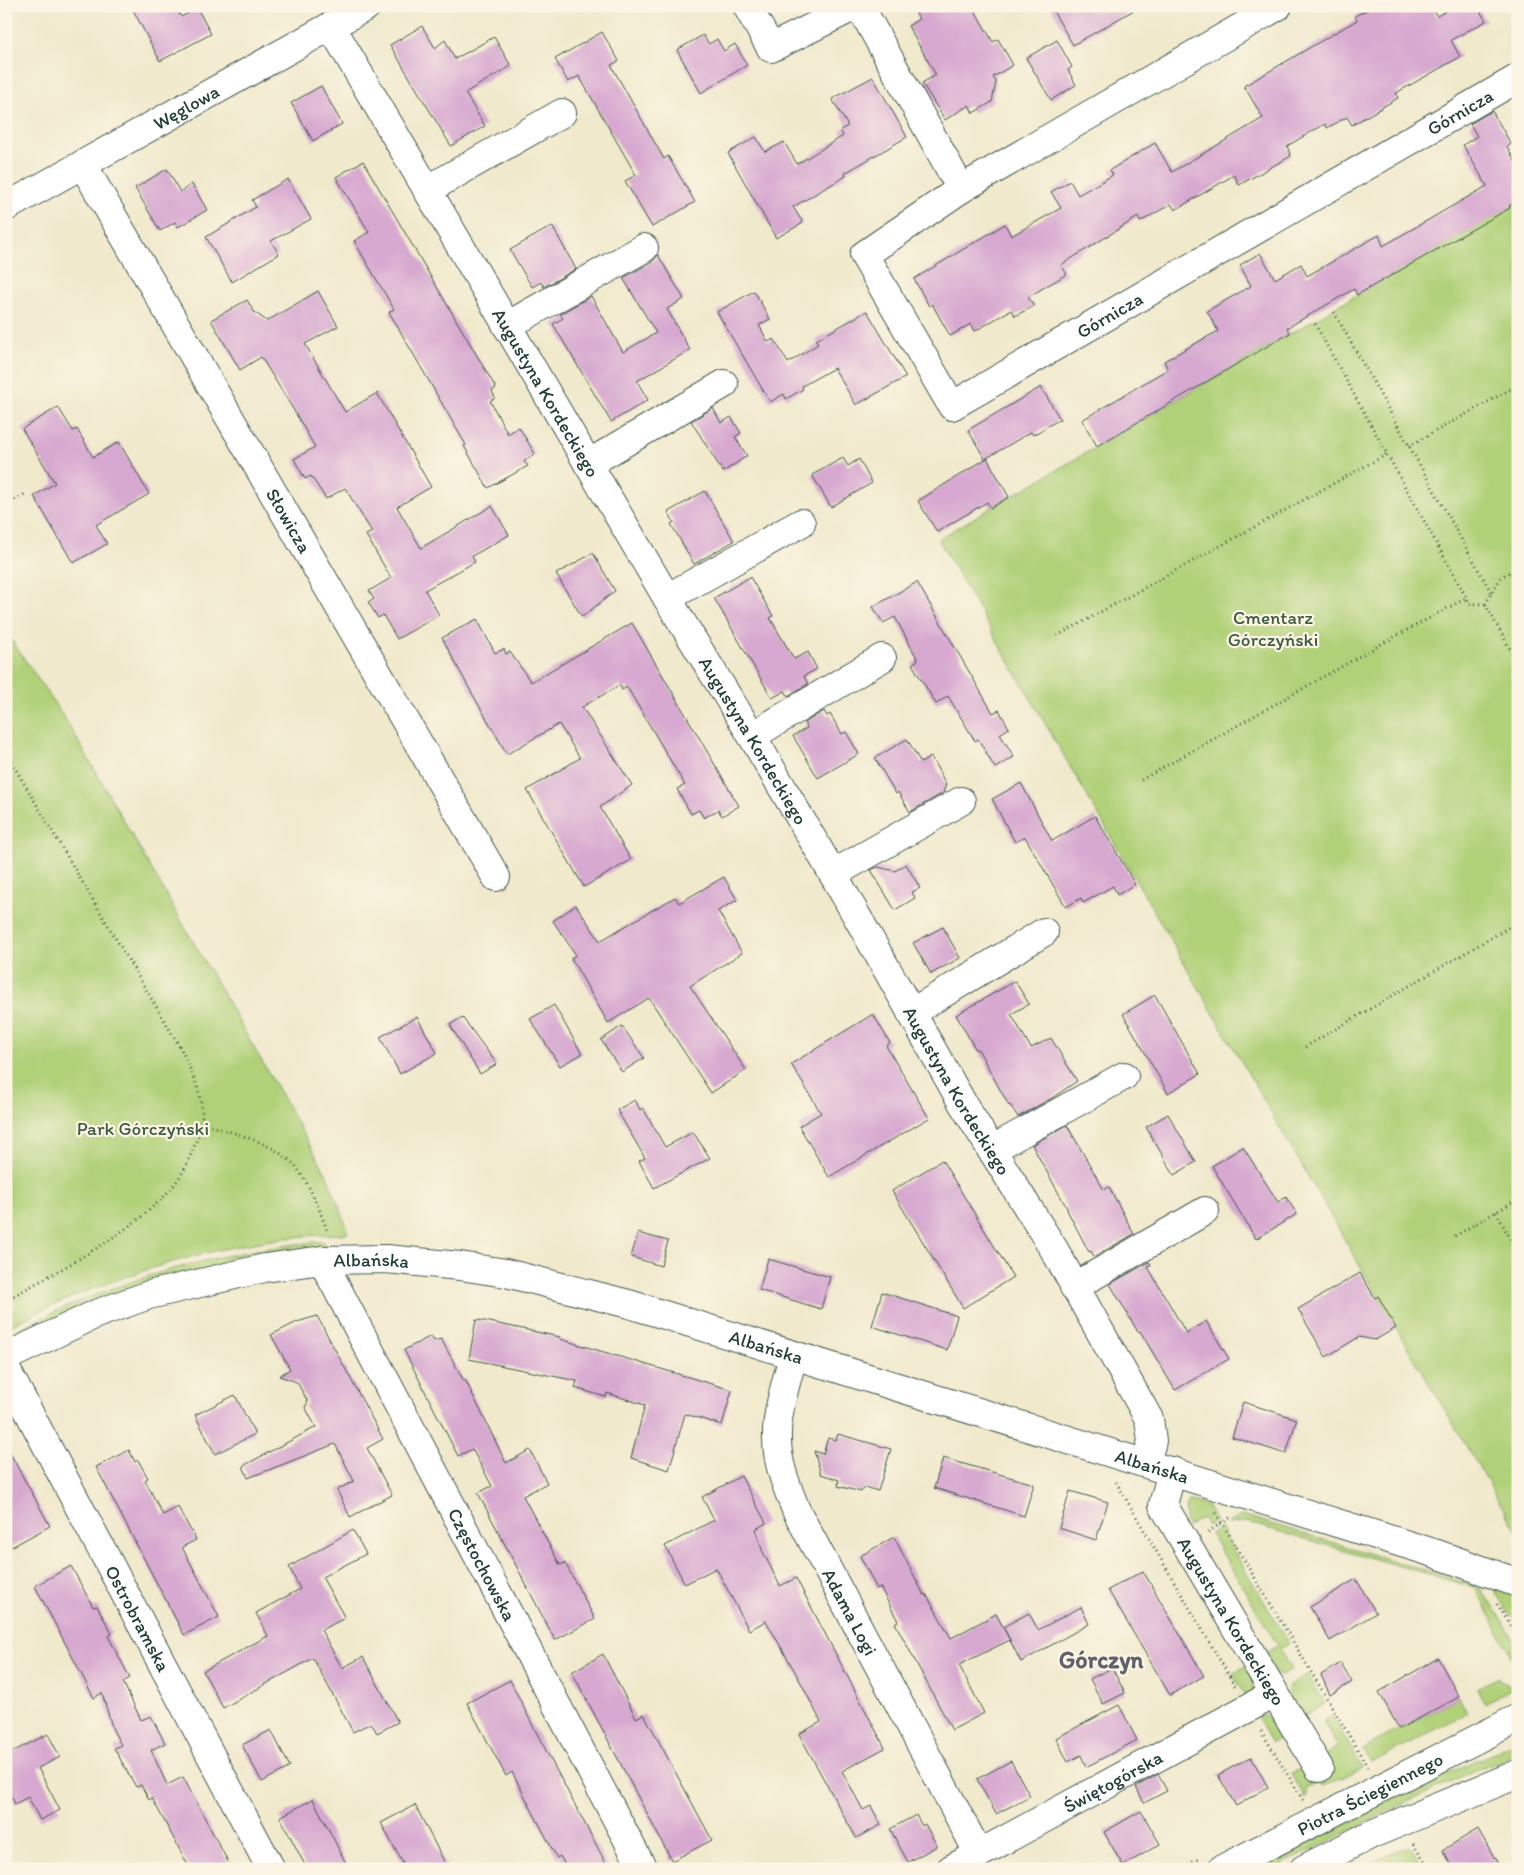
<svg xmlns="http://www.w3.org/2000/svg" width="1524" height="1875" viewBox="0 0 1524 1875" font-family="Itim,sans-serif">
<style>
.green{fill:#b1d179;stroke:#688756}
.building{fill:#d7a8d0}
.lines{fill:none;stroke-linecap:round;stroke-linejoin:round}
.minor-casing{stroke:#3e574b;stroke-width:30}
.major-casing{stroke:#3e574b;stroke-width:30}
.path{stroke:#3e574b;stroke-width:3;stroke-dasharray:1 4;stroke-linecap:butt}
.minor{stroke:#fff;stroke-width:28}
.major{stroke:#fff;stroke-width:28}
.labels{text-anchor:middle;stroke-width:4.5;stroke-linejoin:round;paint-order:stroke}
.street-label{font-size:19px;fill:#1f3d34;stroke:#fcf5e5}
.park-label{font-size:19px;fill:#3c5b42;stroke:#fcf5e5}
.district-label{font-size:24px;font-weight:bold;fill:#5f626b;stroke:#fcf5e5}
</style>
<rect width="100%" height="100%" fill="#fcf5e5"/>
<filter id="ink" filterUnits="userSpaceOnUse"><feTurbulence type="fractalNoise" baseFrequency=".02" numOctaves="2"/><feDisplacementMap in="SourceGraphic" scale="10" xChannelSelector="R" yChannelSelector="G"/><feConvolveMatrix kernelMatrix="1 2 1 2 8 2 1 2 1" color-interpolation-filters="sRGB"/></filter>
<filter id="wash" filterUnits="userSpaceOnUse"><feTurbulence type="fractalNoise" baseFrequency=".0096" numOctaves="4" result="noise"/><feDisplacementMap in="SourceGraphic" scale="20" xChannelSelector="R" yChannelSelector="G"/><feGaussianBlur stdDeviation="1.12" result="paint"/><feColorMatrix in="noise" values="0 0 0 0 0 0 0 0 0 0 0 0 0 0 0 0 0 1.4 0 .05"/><feComposite in="paint" operator="in"/></filter>
<g filter="url(#wash)">
<rect width="100%" height="100%" fill="#f0e9cc"/>
<g class="green">
<path d="M1518 201V1533L1396 1328 938 539 1463 233 1510 208Z"/>
<path d="M6 632 66 720 327 1175 347 1227V1234C238 1234 102 1278 6 1328Z"/>
<path d="M315 1242H324V1248L6 1344V1336C101 1285 208 1253 315 1242Z"/>
<path d="M1190 1501 1206 1505 1216 1521 1207 1526 1202 1518 1187 1527C1185 1516 1183 1510 1190 1501Z"/>
<path d="M1242 1515 1480 1587 1518 1645V1666L1512 1658 1476 1588 1246 1522 1228 1524Z"/>
<path d="M1220 1528 1289 1643 1280 1649 1292 1669 1283 1675 1273 1673 1263 1655 1278 1646 1211 1534Z"/>
<path d="M1500 1584C1521 1599 1518 1602 1518 1627L1495 1592Z"/>
<path d="M1246 1666C1252 1680 1257 1687 1248 1701L1232 1674Z"/>
<path d="M1308 1675 1325 1704 1307 1715 1297 1713 1287 1696 1289 1686Z"/>
<path d="M1498 1677 1500 1680 1509 1684 1512 1688 1485 1704 1477 1688Z"/>
<path d="M1459 1697 1467 1713 1371 1763 1362 1749Z"/>
<path d="M1256 1715C1272 1713 1278 1723 1287 1734L1272 1742Z"/>
<path d="M1332 1715 1362 1768 1324 1787 1321 1786 1319 1783 1305 1789 1307 1795 1305 1798 1291 1774 1302 1768H1307L1338 1746 1323 1721Z"/>
<path d="M1518 1742V1753L1480 1768 1382 1814 1273 1869H1251L1372 1807Z"/>
<path d="M1409 1846 1423 1869H1411L1408 1863 1399 1869H1385L1380 1863 1371 1869H1367V1865L1384 1856Z"/>
</g>
<g id="blocks">
<g class="building">
<path d="M131 6H175L181 17 197 8 211 34 160 61Z"/>
<path d="M912 6H972L993 42 998 39 1013 65 993 77 996 82 992 102 973 113 969 105 945 120 922 83 936 75 908 26 919 19Z"/>
<path d="M1050 6H1141L1073 45Z"/>
<path d="M1374 6H1431L1437 16 1455 6H1477L1486 21 1451 40 1460 57 1396 93 1398 98 1352 125 1347 117 1327 128 1325 124 1287 146 1291 156 1239 185 1234 175 1175 210 1171 204 1140 222 1138 217 1061 265 1067 274 1028 297 1034 306 1015 316 1011 310 975 331 971 324 950 336 932 304 929 306 914 279 1005 224 1011 236 1061 208 1051 192 1070 181 1078 195 1113 175 1110 170 1155 143 1172 172 1263 118 1244 86 1357 20 1355 16Z"/>
<path d="M422 26 435 48 445 40 455 59 494 37 511 66 465 93 485 126 451 146 390 45Z"/>
<path d="M602 32 619 61 611 65 664 159 668 156 695 202 652 227 625 181 636 175 579 76 568 82 555 59Z"/>
<path d="M703 35 709 44 717 39 724 51 735 44 747 65 701 93 677 50Z"/>
<path d="M1057 40 1072 67 1068 70 1076 85 1051 100 1026 58Z"/>
<path d="M873 77 907 137 845 173 846 176 793 207 803 223 776 238 728 153 756 137 765 152 784 142 797 164 843 136 840 130 848 126 832 99Z"/>
<path d="M321 86 342 124 313 141 291 103Z"/>
<path d="M1492 111 1511 144 1507 147 1518 166V201L1509 206 1510 208 1357 295 1354 289 1287 328 1290 333 1097 446 1082 420 1168 369 1164 361 1218 331 1207 311 1251 286 1240 265 1260 253 1275 279 1301 264 1307 276 1379 235 1383 246 1487 186 1463 145 1477 136 1470 124Z"/>
<path d="M363 161 496 388 492 391 495 398 490 401 508 434 519 427 535 454 524 461 528 466 488 488 464 446 466 445 389 312 394 309 354 241 369 232 336 177Z"/>
<path d="M167 169 180 192 192 184 207 210 178 227 175 222 160 231 135 188Z"/>
<path d="M288 179 311 219 271 241 279 254 232 282 206 237 256 207 252 200Z"/>
<path d="M552 226 576 269 544 287 541 282 532 287 510 250Z"/>
<path d="M658 255 684 299 667 309 690 350 637 381 648 400 611 422 553 324 563 318 560 314 591 296 623 352 656 333 623 278 652 262Z"/>
<path d="M318 291 338 326 305 344 345 412 377 393 431 487 397 507 421 548 492 506 509 535 472 556 475 562 425 590 439 615 397 639 383 615 378 618 368 602 374 599 369 591 391 578 366 535 372 532 345 488 326 499 311 476 305 479 294 459 315 447 293 409 261 357 240 370 211 320 247 300 254 312 267 321Z"/>
<path d="M754 291 770 319 759 325 768 342 774 339 788 363 818 344 816 340 867 311 906 377 856 405 834 368 802 386 803 389 786 399 784 394 770 402 717 312Z"/>
<path d="M1041 387 1060 419 1033 435 1031 432 985 459 968 430Z"/>
<path d="M58 407 73 431 77 429 93 457 119 442 149 494 96 525 107 544 73 563 34 496 55 483 22 429Z"/>
<path d="M713 408 721 423 731 417 741 433 735 437 747 456 723 472 691 421Z"/>
<path d="M843 458 848 466 859 459 872 483 831 507 812 475Z"/>
<path d="M987 458 1009 497 991 508 987 502 937 532 918 501Z"/>
<path d="M705 491 734 541 694 564 671 524 674 522 668 512Z"/>
<path d="M593 553 615 591 582 617 556 574Z"/>
<path d="M750 577 773 616 770 618 794 659 808 652 817 669 804 676 808 684 788 696 785 691 772 698 714 598Z"/>
<path d="M917 582 993 713 999 710 1009 728 1000 734 1014 757 995 768 978 739 975 741 948 696 936 704 912 664 918 660 895 617 883 623 873 607Z"/>
<path d="M477 619 495 653 504 649 506 654 510 652 531 682 632 623 739 806 722 816 718 810 704 818 699 810 691 814 677 789 685 785 627 687 622 690 620 685 582 707 632 785 600 807 631 860 584 887 527 790 580 758 559 724 507 754 469 688 442 638Z"/>
<path d="M824 711 827 716 830 714 842 734 846 732 859 754 818 778 793 736 807 728 804 723Z"/>
<path d="M907 739 921 763 931 757 946 784 943 793 910 812 898 792 896 794 875 758Z"/>
<path d="M1021 783 1052 841 1095 816 1135 884 1117 895 1113 886 1083 903 1081 898 1066 907 1025 837 1015 842 992 799Z"/>
<path d="M906 864 920 888 912 892 915 898 895 910 871 870 878 867 895 871Z"/>
<path d="M724 877 737 900 718 911 742 953 690 986 746 1070 711 1093 649 998 608 1023 571 958 576 955 553 921 576 905 600 941 675 897 679 903Z"/>
<path d="M943 927 960 958 931 974 913 943Z"/>
<path d="M1015 981 1029 1004 1011 1014 1031 1048 1051 1038 1077 1081 1052 1098 1018 1117 1010 1105 1009 1106 978 1049 976 1050 956 1015Z"/>
<path d="M1155 995 1200 1074 1168 1093 1123 1014Z"/>
<path d="M554 1005 582 1054 560 1066 530 1019Z"/>
<path d="M873 1014 890 1043 886 1046 929 1118 829 1177 799 1126 821 1113 791 1064Z"/>
<path d="M417 1017 437 1053 400 1074 380 1037Z"/>
<path d="M462 1017 497 1064 480 1074 450 1025Z"/>
<path d="M622 1026 644 1058 622 1072 601 1040Z"/>
<path d="M635 1100 640 1110 643 1108 665 1147 693 1132 710 1158 654 1188 639 1161 645 1158 617 1110Z"/>
<path d="M1168 1114 1196 1162 1174 1175 1146 1127Z"/>
<path d="M1067 1125 1104 1190 1109 1187 1134 1234 1094 1257 1091 1251 1089 1252 1067 1210H1068L1032 1145Z"/>
<path d="M1243 1147 1278 1202 1286 1197 1297 1214 1256 1239 1212 1166Z"/>
<path d="M942 1160 1013 1277 963 1308 892 1191Z"/>
<path d="M638 1233 668 1241 661 1266 631 1257Z"/>
<path d="M768 1259 830 1277 821 1309 759 1290Z"/>
<path d="M1149 1262 1151 1265 1148 1267 1186 1333 1206 1321 1229 1359 1175 1390 1140 1331 1138 1332 1110 1284Z"/>
<path d="M1360 1273 1375 1298 1378 1296 1396 1328 1375 1340 1359 1337 1326 1357 1298 1309Z"/>
<path d="M882 1292 957 1316 947 1350 872 1326Z"/>
<path d="M317 1316 383 1439 367 1448 392 1495 350 1517 337 1490 354 1481 335 1444 248 1478 243 1466 316 1427 305 1407 308 1402 297 1382 279 1376 290 1369 271 1335 297 1322Z"/>
<path d="M476 1320 485 1321 560 1337V1339L732 1390 722 1425 685 1414 669 1470 631 1458 645 1405 607 1393 606 1397 575 1388 577 1381 469 1359Z"/>
<path d="M431 1336 434 1341 441 1339 464 1381 465 1379 506 1463 530 1450 547 1483 523 1496 560 1565 565 1563 595 1619 555 1640 478 1493 492 1486 472 1449 458 1456 404 1350Z"/>
<path d="M235 1395 255 1434 215 1454 195 1415Z"/>
<path d="M1243 1402 1297 1419 1286 1454 1232 1437Z"/>
<path d="M838 1434 891 1449 878 1491 864 1487 861 1492 838 1486 839 1480 821 1474 814 1451 823 1454 828 1438 836 1440Z"/>
<path d="M6 1446 50 1526 6 1550Z"/>
<path d="M129 1450 135 1462 138 1460 148 1478 145 1480 163 1515 178 1507 196 1540 182 1547 219 1617 184 1635 96 1467Z"/>
<path d="M943 1458 1034 1484 1024 1516 934 1488Z"/>
<path d="M741 1476 766 1523 756 1529 762 1550 780 1586 796 1578 885 1748 842 1771 863 1810 871 1806 881 1825 856 1838 799 1734 821 1722 797 1675 766 1621 749 1630 716 1568 685 1584 665 1546 714 1520 702 1497Z"/>
<path d="M1070 1491 1108 1502 1096 1540 1059 1528Z"/>
<path d="M353 1530 366 1554 322 1577 345 1618 321 1630 342 1668 363 1657 398 1722 377 1733 371 1723 353 1732 313 1658 223 1708 203 1671 268 1636 256 1613 300 1589 289 1567Z"/>
<path d="M894 1537 924 1595 926 1594 951 1638 996 1614 1010 1640 959 1665 984 1713 952 1730 895 1623 898 1621 880 1587 877 1589 860 1556Z"/>
<path d="M71 1566 93 1607 97 1606 112 1634 108 1636 130 1678 123 1682 141 1720 151 1716 165 1743 151 1750 167 1785 183 1777 232 1869H190L152 1798 149 1800 141 1785 136 1787 114 1748 121 1745 113 1730 102 1693 94 1698 35 1586Z"/>
<path d="M1143 1571 1204 1676 1170 1695 1108 1590Z"/>
<path d="M1356 1579 1376 1613 1330 1641 1310 1607Z"/>
<path d="M1081 1607 1089 1624 1021 1662 1003 1627 1029 1613 1038 1630Z"/>
<path d="M603 1654 636 1718 644 1714 712 1840 672 1861 572 1672Z"/>
<path d="M1438 1658 1459 1697 1399 1729 1379 1692Z"/>
<path d="M1341 1663 1352 1682 1330 1695 1321 1675Z"/>
<path d="M1112 1668 1125 1693 1103 1704 1090 1679Z"/>
<path d="M510 1680 533 1726 609 1869H567L560 1856 557 1858 512 1772 506 1776 467 1703Z"/>
<path d="M1119 1705 1137 1740 1086 1767 1081 1755 1068 1762 1056 1738Z"/>
<path d="M271 1730 290 1767 262 1782 242 1745Z"/>
<path d="M48 1734 60 1757 38 1768 60 1810 40 1820 28 1797 15 1804 6 1786V1755Z"/>
<path d="M1251 1757 1268 1787 1236 1806 1218 1775Z"/>
<path d="M1011 1761 1030 1796 996 1814 977 1779Z"/>
<path d="M1158 1774 1167 1791 1144 1803 1136 1787Z"/>
<path d="M313 1799 349 1869H307L280 1817Z"/>
<path d="M415 1805 448 1869H406L381 1823Z"/>
<path d="M1141 1811 1160 1844 1123 1866 1104 1832Z"/>
<path d="M916 1815 922 1826 925 1824 937 1846 908 1862 890 1829Z"/>
<path d="M1478 1829 1501 1869H1454L1443 1850Z"/>
</g>
</g>
</g>
<g filter="url(#ink)">
<use href="#blocks" fill-opacity="0" stroke="#3e574b" stroke-width="1"/>
<g class="lines">
<defs>
<g id="minor">
<path d="M747 6 771 48 855 6"/>
<path d="M860 6 961 189"/>
<path id="s1" d="M1278 6 961 189 864 255 952 406 1518 78"/>
<path id="s2" d="M331 26 667 598 752 736 833 874 963 1104 1055 1251 1149 1419 1152 1441 1146 1463"/>
<path id="s3" d="M83 165 496 877"/>
<path d="M427 190 562 113"/>
<path id="s4" d="M6 207 367 6"/>
<path d="M507 326 644 248"/>
<path d="M588 464 724 384"/>
<path d="M667 598 801 523"/>
<path d="M752 736 882 658"/>
<path d="M833 874 961 801"/>
<path d="M911 1013 1044 932"/>
<path d="M991 1150 1124 1076"/>
<path id="s5" d="M322 1260 643 1869"/>
<path d="M1074 1287 1205 1211"/>
<path id="s6" d="M793 1355C787 1382 776 1411 777 1439 777 1464 787 1487 796 1510L979 1854"/>
<path id="s7" d="M6 1357 96 1314 149 1295 265 1268 322 1260 386 1259 460 1266 506 1273 629 1304 1434 1553 1518 1583"/>
<path id="s8" d="M6 1369 271 1869"/>
<path id="s9" d="M1172 1471 1163 1505 1319 1768"/>
<path id="s10" d="M951 1869 1274 1694"/>
</g>
<g id="major">
<path id="s11" d="M1222 1869 1518 1718"/>
<path d="M1304 1869 1372 1834 1518 1774"/>
</g>
</defs>
<use href="#minor" class="minor-casing"/>
<use href="#major" class="major-casing"/>
<g class="path">
<path d="M1334 312 1491 592"/>
<path d="M1315 324 1470 604H1485L1501 577 1518 568"/>
<path d="M1409 446 1518 385"/>
<path d="M6 505 25 494"/>
<path d="M1485 604 1518 663"/>
<path d="M1057 636 1387 454"/>
<path d="M6 753 180 1047C190 1068 203 1094 202 1118 202 1128 197 1138 194 1147 190 1158 185 1169 179 1178 148 1225 56 1272 6 1300"/>
<path d="M1141 780 1376 647 1466 598"/>
<path d="M1305 1047 1518 922"/>
<path d="M201 1123C231 1132 276 1143 296 1167 311 1186 320 1211 328 1233"/>
<path d="M1496 1212 1518 1253"/>
<path d="M1455 1236 1518 1199"/>
<path d="M1116 1482 1235 1686"/>
<path d="M1216 1513 1368 1767"/>
<path d="M1208 1532 1230 1518"/>
<path d="M1497 1604 1518 1636"/>
<path d="M1261 1731 1303 1800"/>
<path d="M1413 1844 1429 1869"/>
<path d="M1179 1869 1199 1859"/>
</g>
<use href="#minor" class="minor"/>
<use href="#major" class="major"/>
</g>
</g>
<g class="labels">
<g class="street-label">
<text dy="7" stroke="none"><textPath href="#s4" startOffset="206">Węglowa</textPath></text>
<text dy="7" stroke="none"><textPath href="#s1" startOffset="1245">Górnicza</textPath></text>
<text dy="7" stroke="none"><textPath href="#s1" startOffset="840">Górnicza</textPath></text>
<text dy="7" stroke="none"><textPath href="#s2" startOffset="425">Augustyna Kordeckiego</textPath></text>
<text dy="7" stroke="none"><textPath href="#s3" startOffset="411">Słowicza</textPath></text>
<text dy="7" stroke="none"><textPath href="#s2" startOffset="830">Augustyna Kordeckiego</textPath></text>
<text dy="7" stroke="none"><textPath href="#s2" startOffset="1235">Augustyna Kordeckiego</textPath></text>
<text dy="7" stroke="none"><textPath href="#s7" startOffset="382">Albańska</textPath></text>
<text dy="7" stroke="none"><textPath href="#s7" startOffset="788">Albańska</textPath></text>
<text dy="7" stroke="none"><textPath href="#s7" startOffset="1192">Albańska</textPath></text>
<text dy="7" stroke="none"><textPath href="#s5" startOffset="344">Częstochowska</textPath></text>
<text dy="7" stroke="none"><textPath href="#s6" startOffset="275">Adama Logi</textPath></text>
<text dy="7" stroke="none"><textPath href="#s8" startOffset="282">Ostrobramska</textPath></text>
<text dy="7" stroke="none"><textPath href="#s9" startOffset="170">Augustyna Kordeckiego</textPath></text>
<text dy="7" stroke="none"><textPath href="#s10" startOffset="184">Świętogórska</textPath></text>
<text dy="7" stroke="none"><textPath href="#s11" startOffset="166">Piotra Ściegiennego</textPath></text>
</g>
<g class="park-label">
<text x="1273" y="624">Cmentarz<tspan x="1273" dy="22">Górczyński</tspan></text>
<text x="143" y="1135">Park Górczyński</text>
</g>
<g class="district-label">
<text x="1101" y="1668">Górczyn</text>
</g>
</g>
<rect width="1524" height="1875" fill="none" stroke="#fcf5e5" stroke-width="25"/>
</svg>
